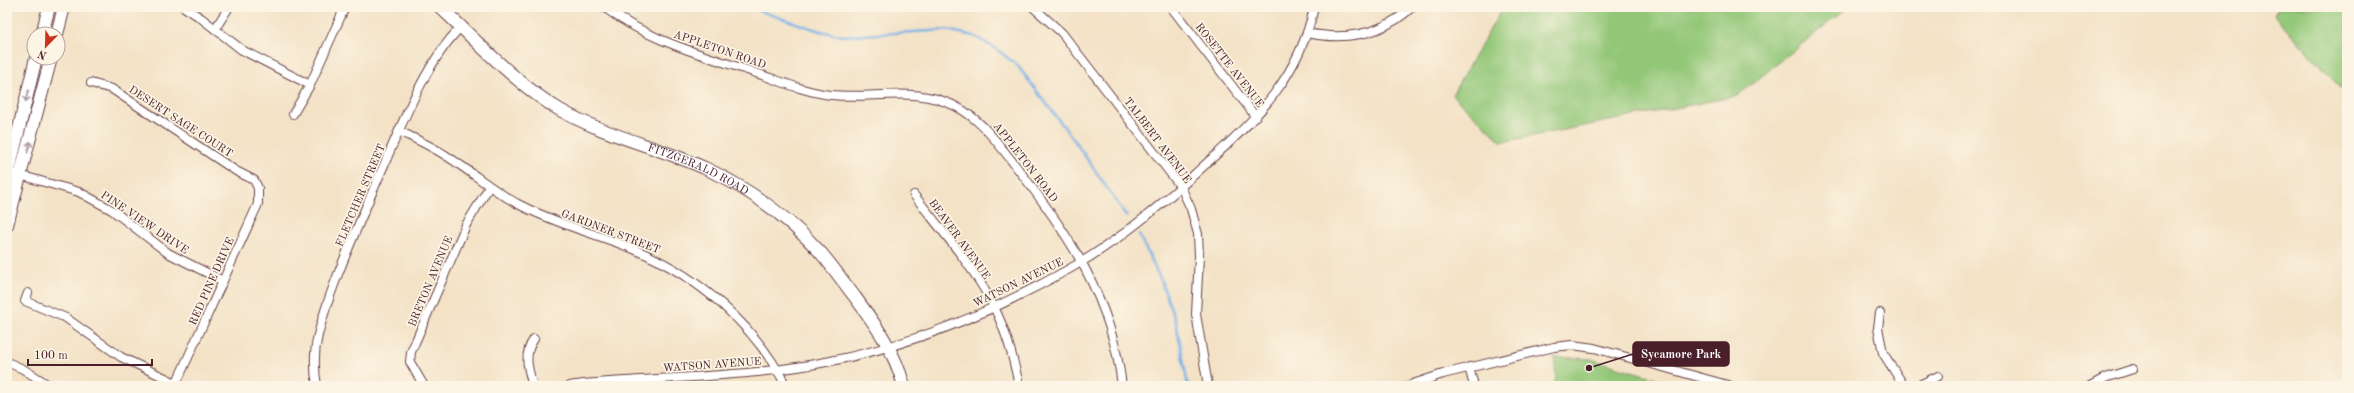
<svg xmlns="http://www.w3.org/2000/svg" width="2354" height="393" viewBox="0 0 2354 393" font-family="'Old Standard TT',serif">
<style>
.green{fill:#93c778;stroke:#6e7352}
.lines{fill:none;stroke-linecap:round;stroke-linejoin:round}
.stream{stroke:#74b0e6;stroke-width:2.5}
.minor-casing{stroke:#633c42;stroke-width:10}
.secondary-casing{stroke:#633c42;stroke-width:14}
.minor{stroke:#fff;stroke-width:8}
.secondary{stroke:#fff;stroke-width:12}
.oneway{stroke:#ae9aa0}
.labels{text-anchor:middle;stroke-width:3.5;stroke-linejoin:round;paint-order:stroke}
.street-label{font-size:11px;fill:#4a1f2b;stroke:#fcf5e5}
.leader{fill:none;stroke:#4a1f2b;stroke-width:1.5}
.callout-dot{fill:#4a1f2b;stroke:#fcf5e5;stroke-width:1.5}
.callout{fill:#4a1f2b;stroke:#4a1f2b;stroke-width:1.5}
.callout-label{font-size:12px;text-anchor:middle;font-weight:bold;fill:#fff}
</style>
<rect width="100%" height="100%" fill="#fcf5e5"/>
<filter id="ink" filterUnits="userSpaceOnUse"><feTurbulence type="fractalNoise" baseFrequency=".025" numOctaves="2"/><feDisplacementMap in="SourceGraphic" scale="8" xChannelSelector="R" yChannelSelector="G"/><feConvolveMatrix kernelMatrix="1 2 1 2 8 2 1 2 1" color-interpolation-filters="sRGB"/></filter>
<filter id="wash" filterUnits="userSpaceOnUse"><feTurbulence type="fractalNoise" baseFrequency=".012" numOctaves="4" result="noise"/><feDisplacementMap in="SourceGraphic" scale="16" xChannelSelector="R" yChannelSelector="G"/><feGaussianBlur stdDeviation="0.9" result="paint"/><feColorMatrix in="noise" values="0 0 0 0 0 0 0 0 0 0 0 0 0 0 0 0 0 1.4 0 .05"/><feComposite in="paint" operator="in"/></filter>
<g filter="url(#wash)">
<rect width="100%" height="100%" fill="#f3e2c6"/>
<g class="green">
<path d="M1503 7H1848L1737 96 1502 142 1452 95Z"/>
<path d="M2279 7H2347V95L2274 15Z"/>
<path d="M1554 357 1591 359 1682 386H1553L1556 377Z"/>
</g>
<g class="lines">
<g class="stream">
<path d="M748 7 820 31 844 36 947 30 974 36 995 48 1017 65 1074 140 1127 217"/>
<path d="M1139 235 1160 278 1176 322 1188 386"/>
</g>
</g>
</g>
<g filter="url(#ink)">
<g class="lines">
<defs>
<g id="minor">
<path d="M184 7 201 18 242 50 310 85"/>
<path d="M604 7C648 41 704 55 756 73 780 81 805 92 831 95 869 99 907 88 943 101 977 112 997 142 1018 169 1070 236 1112 299 1122 386"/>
<path d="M1033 7 1062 33 1181 187 1191 209 1198 234 1199 256 1196 314 1208 386"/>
<path d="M1171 7 1256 117"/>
<path d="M215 29 229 7"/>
<path d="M1307 33C1346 41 1382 35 1412 7"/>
<path d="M91 83 112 89 236 171 254 180 258 188V204L175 386"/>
<path d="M293 114 310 85 345 7"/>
<path d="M399 131C420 141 441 151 460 165 479 178 497 193 518 204 556 224 597 234 636 250 698 276 756 326 786 386"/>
<path d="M16 174 79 192 112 210 168 253 223 281"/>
<path d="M914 195C942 231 974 267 994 307 1006 331 1014 360 1019 386"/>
<path d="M28 293 25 301 66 318 121 357 176 383"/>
<path d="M1880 313 1878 328 1883 353 1904 386"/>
<path d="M7 362 23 369 50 386"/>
<path d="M1469 367 1474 386"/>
<path d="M317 386C314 369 314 351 318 335 330 287 355 234 374 188 396 139 423 64 461 27"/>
<path d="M424 386 410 362 411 352 466 225 489 187"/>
<path d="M533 386C528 369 523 354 534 339"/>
<path d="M570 386C593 382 617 382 641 380 704 376 769 374 831 361 915 344 997 310 1071 268 1121 240 1166 201 1208 162 1258 118 1300 75 1314 7"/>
<path d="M1407 386 1443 374 1554 347 1572 345 1594 348 1731 386"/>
<path d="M1917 386 1938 376"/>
<path d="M2090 386 2105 378 2133 369"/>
</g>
<g id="secondary">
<path id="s1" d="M440 7C477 41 517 85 560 110 606 136 659 147 707 169 749 189 789 218 821 253 833 267 844 283 855 297 877 327 894 350 904 386"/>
<path d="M42 34 49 7"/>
<path d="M57 34 64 7"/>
<path d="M7 178 36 58"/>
<path d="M7 225 51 58"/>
</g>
</defs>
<use href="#minor" class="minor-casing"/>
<use href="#secondary" class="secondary-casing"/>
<use href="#minor" class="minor"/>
<use href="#secondary" class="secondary"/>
</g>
<defs><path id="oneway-shaft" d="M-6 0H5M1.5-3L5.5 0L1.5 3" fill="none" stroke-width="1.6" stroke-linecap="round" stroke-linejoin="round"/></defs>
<g class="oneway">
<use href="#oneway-shaft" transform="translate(27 96) rotate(104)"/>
<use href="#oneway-shaft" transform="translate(29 147) rotate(-76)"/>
</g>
</g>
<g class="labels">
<g class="street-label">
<text transform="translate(720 49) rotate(19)" y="4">APPLETON ROAD</text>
<text transform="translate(1230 65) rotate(52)" y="4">ROSETTE AVENUE</text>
<text transform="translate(181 121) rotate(33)" y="4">DESERT SAGE COURT</text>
<text transform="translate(1158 140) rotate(53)" y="4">TALBERT AVENUE</text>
<text transform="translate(1026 162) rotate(52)" y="4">APPLETON ROAD</text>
<text dy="4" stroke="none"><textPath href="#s1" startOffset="309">FITZGERALD ROAD</textPath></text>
<text transform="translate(360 195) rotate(-67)" y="4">FLETCHER STREET</text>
<text transform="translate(145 222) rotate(34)" y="4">PINE VIEW DRIVE</text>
<text transform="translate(611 231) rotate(21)" y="4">GARDNER STREET</text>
<text transform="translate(960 239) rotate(54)" y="4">BEAVER AVENUE</text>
<text transform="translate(211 281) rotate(-66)" y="4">RED PINE DRIVE</text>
<text transform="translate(430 281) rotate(-67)" y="4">BRETON AVENUE</text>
<text transform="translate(1018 282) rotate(-26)" y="4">WATSON AVENUE</text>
<text transform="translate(712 364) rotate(-4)" y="4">WATSON AVENUE</text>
</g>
</g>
<path class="leader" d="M1589 368L1633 354"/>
<circle class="callout-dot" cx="1589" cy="368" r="4"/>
<rect class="callout" x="1633" y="342" width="96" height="24" rx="4"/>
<g class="callout-label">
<text x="1681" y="358">Sycamore Park</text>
</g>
<rect width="2354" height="393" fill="none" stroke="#fcf5e5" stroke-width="24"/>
<g transform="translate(46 46) rotate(203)"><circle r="19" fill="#fcf5e5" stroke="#b59f9b"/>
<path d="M0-3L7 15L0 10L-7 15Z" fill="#c8321e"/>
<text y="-6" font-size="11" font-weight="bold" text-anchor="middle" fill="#4a1f2b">N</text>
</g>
<path d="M28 359v6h124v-6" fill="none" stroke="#4a1f2b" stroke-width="2"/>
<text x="34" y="359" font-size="12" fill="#4a1f2b" stroke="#fcf5e5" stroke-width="3" paint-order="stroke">100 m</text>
</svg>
